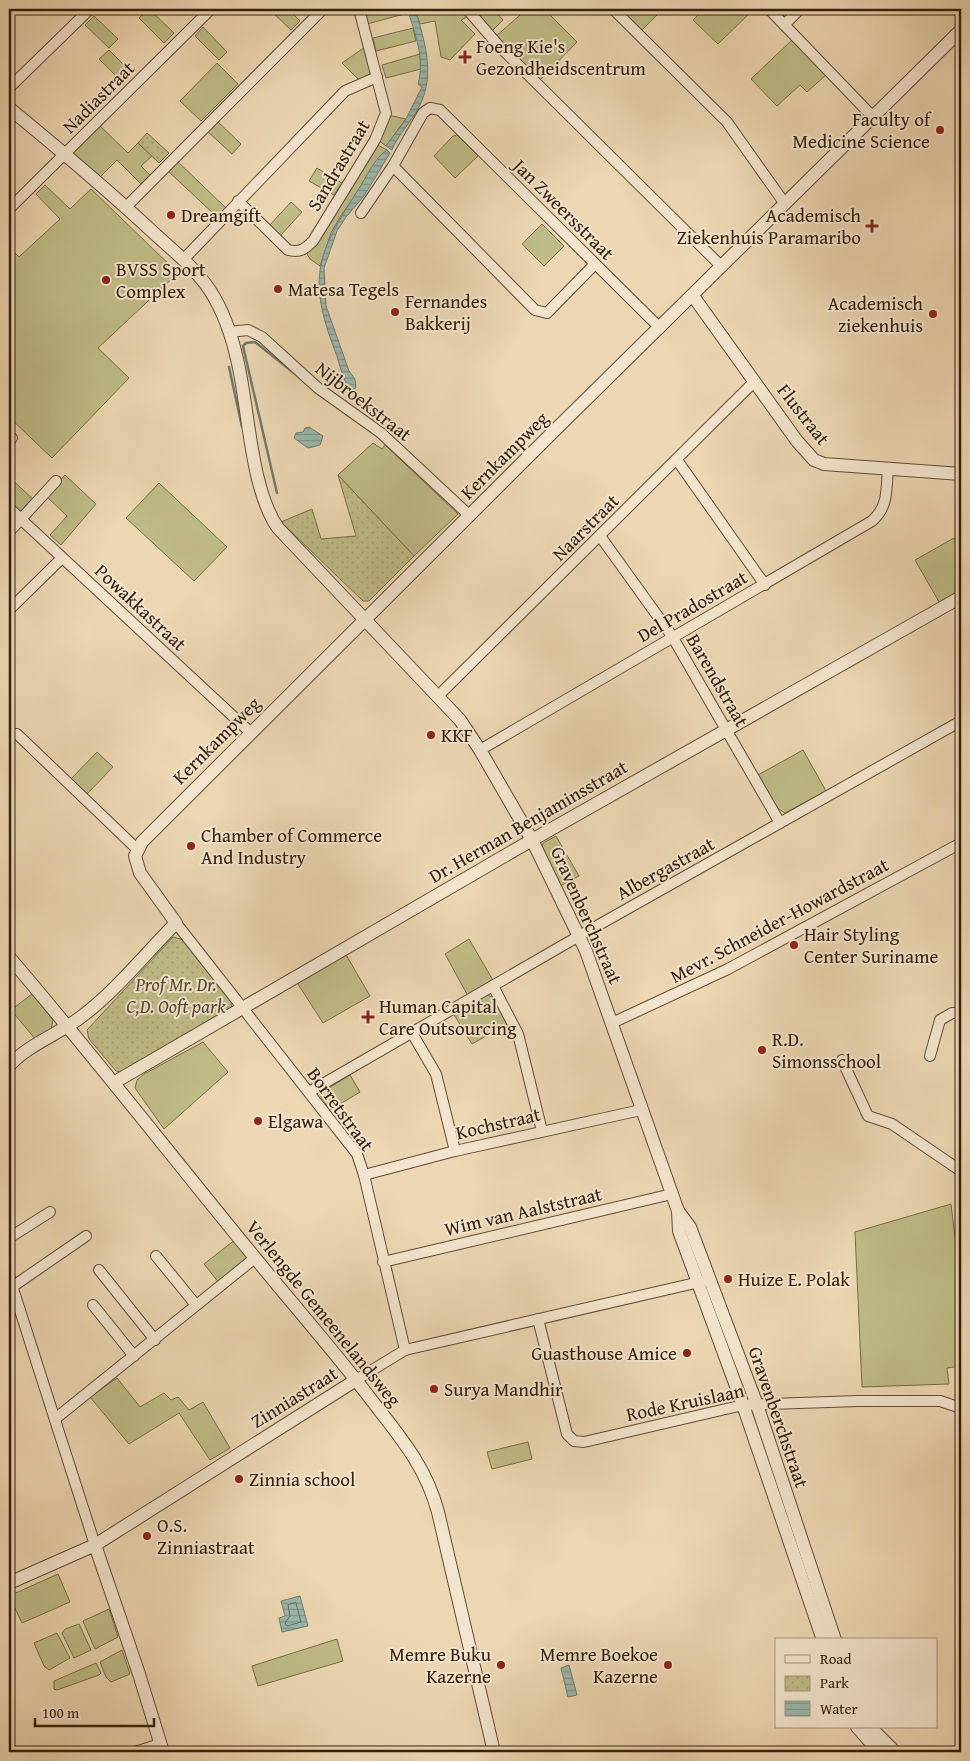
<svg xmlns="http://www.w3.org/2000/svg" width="970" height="1761" viewBox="0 0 970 1761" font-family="'Gentium Book Plus',serif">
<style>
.grass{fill:#bfbc87;stroke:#796e4b}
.park{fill:url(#park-dots);stroke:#796e4b}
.water{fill:url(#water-rules);stroke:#707c6e}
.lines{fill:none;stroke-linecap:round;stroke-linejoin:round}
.shore{stroke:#666c5e;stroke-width:1}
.stream{stroke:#707c6e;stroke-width:2.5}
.minor-casing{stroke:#614e38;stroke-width:12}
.tertiary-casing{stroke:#614e38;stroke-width:14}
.minor{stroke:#f3e5cd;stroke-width:10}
.tertiary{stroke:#f3e5cd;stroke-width:12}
.poi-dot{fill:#8f2418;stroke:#f3e5cd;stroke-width:2}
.labels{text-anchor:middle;stroke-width:4;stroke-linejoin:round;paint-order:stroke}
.poi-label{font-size:19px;fill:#33200f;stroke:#f3e5cd;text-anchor:start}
.street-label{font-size:19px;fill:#33200f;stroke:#f3e5cd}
.park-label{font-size:19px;font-style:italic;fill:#56472d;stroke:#f3e5cd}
</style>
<defs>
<pattern id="park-dots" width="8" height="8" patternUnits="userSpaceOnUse" patternTransform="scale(1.25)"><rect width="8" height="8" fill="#bfbc87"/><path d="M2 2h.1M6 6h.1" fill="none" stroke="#a5a173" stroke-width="1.8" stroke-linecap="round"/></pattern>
<pattern id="water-rules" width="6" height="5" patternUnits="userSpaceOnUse" patternTransform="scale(1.25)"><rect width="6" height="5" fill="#99b9ae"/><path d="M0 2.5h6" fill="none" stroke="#7d968c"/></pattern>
</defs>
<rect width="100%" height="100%" fill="#ecd7b2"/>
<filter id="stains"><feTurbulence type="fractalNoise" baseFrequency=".004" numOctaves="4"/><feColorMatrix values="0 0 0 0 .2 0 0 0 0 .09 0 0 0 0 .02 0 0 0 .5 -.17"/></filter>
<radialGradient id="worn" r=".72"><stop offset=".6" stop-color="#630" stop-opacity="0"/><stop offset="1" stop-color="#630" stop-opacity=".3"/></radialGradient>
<g class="grass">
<path d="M149 9 174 33 164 43 139 18Z"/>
<path d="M269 9H288L300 21 291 30Z"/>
<path d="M362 9H407L408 13 367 24Z"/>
<path d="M415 9H462L467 17 461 20 475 34 450 60 441 57 435 21 420 24Z"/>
<path d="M472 9H493L503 20 491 32Z"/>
<path d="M527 9H544L577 42 539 81 495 37Z"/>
<path d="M630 9H663L641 31 625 14Z"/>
<path d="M704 9H754L718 44 693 20Z"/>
<path d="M94 16 118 39 109 48 85 25Z"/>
<path d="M203 27 227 52 219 60 195 36Z"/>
<path d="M413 28 416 41 376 51 373 38Z"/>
<path d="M792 40 826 75 807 92 800 85 777 106 751 79Z"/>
<path d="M365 47 372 74 361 82 342 63Z"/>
<path d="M109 50 132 73 123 83 99 59Z"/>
<path d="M420 54 421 69 386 78 382 65Z"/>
<path d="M217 63 238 84 201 121 180 101Z"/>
<path d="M388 115 406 119 386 146 378 140Z"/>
<path d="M217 121 241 144 232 154 207 131Z"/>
<path d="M98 124 128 153 138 143 152 156 141 166 150 175 141 184 117 160 99 178 74 155 73 153Z"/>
<path d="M457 135 478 156 455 178 434 156 453 136Z"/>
<path d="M376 144 387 150 340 217 331 233 320 266 310 259 306 252Z"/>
<path d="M177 161 226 208 217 217 168 171Z"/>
<path d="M317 168 342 183 334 195 309 181Z"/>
<path d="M45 185 70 209 91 189 178 273 98 348 129 378 52 458 9 417V247L19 257 60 219 36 194Z"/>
<path d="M291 202 302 212 280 236 269 226Z"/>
<path d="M542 224 564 246 544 266 522 244Z"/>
<path d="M373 443 382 449 385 445 458 514 414 556 338 475Z"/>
<path d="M65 475 96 504 61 545 50 535 67 516 46 496Z"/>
<path d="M9 477 35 501 22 514 9 505Z"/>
<path d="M159 483 227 547 194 581 126 518Z"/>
<path d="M954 538 961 551V590L939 602 915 560Z"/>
<path d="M803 750 826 791 785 813 776 807 758 775Z"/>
<path d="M97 752 113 767 85 796 69 781Z"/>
<path d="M556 836 579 876 560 886 542 850 543 843Z"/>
<path d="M469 939 494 982 468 996 445 954Z"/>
<path d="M345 953 370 996 323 1023 296 981Z"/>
<path d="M32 994 53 1020 51 1030 36 1040 11 1010Z"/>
<path d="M488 995 495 999 509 1023 472 1044 453 1013 484 996Z"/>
<path d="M203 1042 228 1072 164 1129 135 1088 137 1080 144 1074Z"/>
<path d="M350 1075 360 1092 330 1110 319 1094Z"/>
<path d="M951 1204 961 1287V1366L947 1368 949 1384 862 1387 855 1232Z"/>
<path d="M236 1239 250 1258 219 1283 204 1264Z"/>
<path d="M117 1378 140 1407 164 1393 171 1400 178 1397 189 1410 203 1402 230 1448 210 1460 179 1413 129 1444 90 1397Z"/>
<path d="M528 1442 532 1459 492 1469 487 1452Z"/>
<path d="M58 1574 70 1602 22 1623 9 1596Z"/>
<path d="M109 1609 118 1637 95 1649 83 1621Z"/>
<path d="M79 1624 91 1650 74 1658 62 1633 65 1629Z"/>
<path d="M57 1633 70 1658 49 1670 44 1666 34 1643Z"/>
<path d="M337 1639 343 1661 258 1686 252 1666Z"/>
<path d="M122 1650 130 1674 111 1682 106 1677 100 1662Z"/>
<path d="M96 1663 101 1673 99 1675 57 1690 54 1689V1681Z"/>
</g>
<g class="park">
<path d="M147 133 169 153 159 163 138 143Z"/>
<path d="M338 475 414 556 369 601H363L281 522 312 509 321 539 356 536Z"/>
<path d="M173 937 185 940 232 1002 231 1010 120 1072 116 1071 89 1039 87 1030Z"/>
</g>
<g class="water">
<path d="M407 9H415C426 45 437 80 415 114 408 125 395 140 392 150L386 146 406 119 422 87 418 84C425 59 415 32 407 9Z"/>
<path d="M387 150 390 153 364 196 346 217 337 231 324 268 326 306 349 371 355 379 356 388 350 390C342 380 340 363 335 351 307 277 317 254 358 190 366 178 375 157 387 150Z"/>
<path d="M309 427 323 436 320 445 308 448 294 438 296 433 303 432 305 428Z"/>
<path d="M300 1596 308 1626 282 1632 279 1618 285 1616 281 1601Z"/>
<path d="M569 1665 577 1695 568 1697 561 1668Z"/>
</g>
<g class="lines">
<path class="shore" d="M296 1603 301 1622 287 1626 285 1623 290 1616 288 1605Z"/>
<g class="stream">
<path d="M229 367 242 427"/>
<path d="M277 493 243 346 246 343 255 342 338 408"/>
</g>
<defs>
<g id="minor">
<path d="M467 9 498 45 722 267"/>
<path d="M613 9 727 122 785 204"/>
<path d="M769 9 873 117"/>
<path d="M784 25 800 9"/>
<path d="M9 88 90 9"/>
<path d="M393 166 535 310 547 313 594 265"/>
<path d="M238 201 288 250C300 253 305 249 313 241L375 140 386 113 359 9"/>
<path d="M126 207 323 9"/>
<path d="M9 209 211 9"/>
<path d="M361 213 393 166 423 113 430 108 440 110 660 328"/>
<path d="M183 260 345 91 377 77"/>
<path d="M229 332 248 330 262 337 318 388 381 433 470 516"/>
<path d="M9 441 12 438"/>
<path d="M677 460 765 585"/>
<path d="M9 508 250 732"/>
<path d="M9 532 56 481"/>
<path d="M600 536 672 636 780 823"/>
<path d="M9 610 62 558"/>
<path d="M438 696 755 381"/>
<path d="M17 734 138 850"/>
<path d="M480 750 872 521C889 506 886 489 888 468"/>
<path d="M176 923 357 1154 364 1175 405 1350"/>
<path d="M493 986 518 1034 542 1131"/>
<path d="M612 1023 728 969 961 843"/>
<path d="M412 1033 436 1074 455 1151"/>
<path d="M930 1056 940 1020 952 1013H961"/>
<path d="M842 1060 868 1116 892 1124 961 1171"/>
<path d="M309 1092 579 936 961 721"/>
<path d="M364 1175 455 1151 641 1110"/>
<path d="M9 1238 50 1212"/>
<path d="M156 1256 196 1305"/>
<path d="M383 1262 672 1194"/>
<path d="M99 1270 155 1340"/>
<path d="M9 1276 95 1545"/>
<path d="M12 1287 86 1236"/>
<path d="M93 1305 134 1356"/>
<path d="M538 1319 567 1434 574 1441 584 1442 743 1405 858 1401H940L961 1408"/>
<path d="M356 1380 405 1350 704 1281"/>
<path d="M55 1419 255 1258"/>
<path d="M135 1752 160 1744"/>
</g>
<g id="tertiary">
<path d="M9 108C59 149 108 190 156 235 175 252 197 270 211 292 223 311 232 337 237 359 249 408 250 488 278 528L460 720 480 750 532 840 586 951 672 1194 678 1211 690 1227 757 1405 835 1640"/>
<path d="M693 296 797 441 814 460 824 464 961 474"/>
<path d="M9 957C94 1056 173 1158 256 1259 295 1307 336 1353 373 1402 401 1438 426 1467 438 1512L494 1752"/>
<path d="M9 1066C27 1045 59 1034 81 1017 116 991 145 954 176 923L140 873 135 856 142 842 551 434 961 30"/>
<path d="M115 1082 532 840 961 597"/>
<path d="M678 1211 679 1231 743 1405 823 1640"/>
<path d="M95 1545 139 1674 163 1752"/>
<path d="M9 1583 95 1545 356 1380"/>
<path d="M857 1727 879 1752"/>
<path d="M870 1727 895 1752"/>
</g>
</defs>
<use href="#minor" class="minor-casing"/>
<use href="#tertiary" class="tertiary-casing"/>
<use href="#minor" class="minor"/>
<use href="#tertiary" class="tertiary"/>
</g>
<g class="poi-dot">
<path d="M462.5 49.5h5v5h5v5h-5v5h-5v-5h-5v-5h5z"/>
<circle cx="940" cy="130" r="5"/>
<circle cx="171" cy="215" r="5"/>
<path d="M869.5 218.5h5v5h5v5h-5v5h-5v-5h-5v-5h5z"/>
<circle cx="106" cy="280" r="5"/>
<circle cx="278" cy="289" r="5"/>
<circle cx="395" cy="312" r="5"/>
<circle cx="933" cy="314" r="5"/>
<circle cx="431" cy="735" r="5"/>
<circle cx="191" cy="846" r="5"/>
<circle cx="794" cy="945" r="5"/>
<path d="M365.5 1009.5h5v5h5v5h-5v5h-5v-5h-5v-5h5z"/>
<circle cx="762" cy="1050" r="5"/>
<circle cx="258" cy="1121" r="5"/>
<circle cx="728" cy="1279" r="5"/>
<circle cx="687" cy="1353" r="5"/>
<circle cx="434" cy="1389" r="5"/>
<circle cx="239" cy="1479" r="5"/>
<circle cx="147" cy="1536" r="5"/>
<circle cx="501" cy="1665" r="5"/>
<circle cx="668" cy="1665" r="5"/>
</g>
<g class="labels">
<g class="poi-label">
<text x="476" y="53">Foeng Kie's<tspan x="476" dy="22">Gezondheidscentrum</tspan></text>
<text x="930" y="126" text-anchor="end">Faculty of<tspan x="930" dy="22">Medicine Science</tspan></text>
<text x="181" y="222">Dreamgift</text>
<text x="861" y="222" text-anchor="end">Academisch<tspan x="861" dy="22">Ziekenhuis Paramaribo</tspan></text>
<text x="116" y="276">BVSS Sport<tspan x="116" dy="22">Complex</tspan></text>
<text x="288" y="296">Matesa Tegels</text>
<text x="405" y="308">Fernandes<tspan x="405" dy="22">Bakkerij</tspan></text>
<text x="923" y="310" text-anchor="end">Academisch<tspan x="923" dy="22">ziekenhuis</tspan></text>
<text x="441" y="742">KKF</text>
<text x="201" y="842">Chamber of Commerce<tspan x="201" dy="22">And Industry</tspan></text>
<text x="804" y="941">Hair Styling<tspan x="804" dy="22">Center Suriname</tspan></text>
<text x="379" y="1013">Human Capital<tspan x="379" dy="22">Care Outsourcing</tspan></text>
<text x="772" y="1046">R.D.<tspan x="772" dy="22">Simonsschool</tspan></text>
<text x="268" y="1128">Elgawa</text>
<text x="738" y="1286">Huize E. Polak</text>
<text x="677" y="1360" text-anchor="end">Guasthouse Amice</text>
<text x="444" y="1396">Surya Mandhir</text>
<text x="249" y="1486">Zinnia school</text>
<text x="157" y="1532">O.S.<tspan x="157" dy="22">Zinniastraat</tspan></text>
<text x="491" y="1661" text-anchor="end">Memre Buku<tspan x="491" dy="22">Kazerne</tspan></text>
<text x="658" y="1661" text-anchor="end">Memre Boekoe<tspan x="658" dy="22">Kazerne</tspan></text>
</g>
<g class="street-label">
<text transform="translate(98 97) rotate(-45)" y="7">Nadiastraat</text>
<text transform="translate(338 165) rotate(-59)" y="7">Sandrastraat</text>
<text transform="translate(564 209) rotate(45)" y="7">Jan Zweersstraat</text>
<text transform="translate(364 401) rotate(38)" y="7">Nijbroekstraat</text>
<text transform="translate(804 414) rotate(52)" y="7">Flustraat</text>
<text transform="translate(504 455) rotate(-45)" y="7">Kernkampweg</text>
<text transform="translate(585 527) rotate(-45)" y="7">Naarstraat</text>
<text transform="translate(692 606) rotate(-30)" y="7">Del Pradostraat</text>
<text transform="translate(141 607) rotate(43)" y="7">Powakkastraat</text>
<text transform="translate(718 680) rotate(60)" y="7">Barendstraat</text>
<text transform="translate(216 740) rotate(-45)" y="7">Kernkampweg</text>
<text transform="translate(528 821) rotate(-30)" y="7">Dr. Herman Benjaminsstraat</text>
<text transform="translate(665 868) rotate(-29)" y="7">Albergastraat</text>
<text transform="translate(587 915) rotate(66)" y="7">Gravenberchstraat</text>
<text transform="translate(779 920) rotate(-28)" y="7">Mevr. Schneider-Howardstraat</text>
<text transform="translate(341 1109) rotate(54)" y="7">Borretstraat</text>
<text transform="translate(498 1123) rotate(-13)" y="7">Kochstraat</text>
<text transform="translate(523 1211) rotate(-13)" y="7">Wim van Aalststraat</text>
<text transform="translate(324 1313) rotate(51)" y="7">Verlengde Gemeenelandsweg</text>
<text transform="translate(294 1397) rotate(-32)" y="7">Zinniastraat</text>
<text transform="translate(685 1402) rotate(-12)" y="7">Rode Kruislaan</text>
<text transform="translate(779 1417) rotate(71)" y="7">Gravenberchstraat</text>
</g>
<g class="park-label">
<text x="176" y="991">Prof Mr. Dr.<tspan x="176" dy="22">C,D. Ooft park</tspan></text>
</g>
</g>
<rect width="970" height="1761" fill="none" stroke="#ecd7b2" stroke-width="30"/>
<rect x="10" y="10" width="950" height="1741" fill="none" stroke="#33200f" stroke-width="2.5"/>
<rect x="15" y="15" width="940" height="1731" fill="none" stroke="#33200f"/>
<rect x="775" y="1638" width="162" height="90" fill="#f3e5cd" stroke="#a69681"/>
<rect x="785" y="1655" width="25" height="8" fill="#f3e5cd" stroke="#a69681"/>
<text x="820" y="1664" font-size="15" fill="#33200f">Road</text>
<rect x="785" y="1676" width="25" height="15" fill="url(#park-dots)" stroke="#a69681"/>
<text x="820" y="1688" font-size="15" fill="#33200f">Park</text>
<rect x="785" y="1701" width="25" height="15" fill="url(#water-rules)" stroke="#a69681"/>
<text x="820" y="1714" font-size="15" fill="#33200f">Water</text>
<path d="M35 1718v8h119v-8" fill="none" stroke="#33200f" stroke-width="2.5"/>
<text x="42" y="1718" font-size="15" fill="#33200f" stroke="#f3e5cd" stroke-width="4" paint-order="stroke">100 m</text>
<rect width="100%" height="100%" filter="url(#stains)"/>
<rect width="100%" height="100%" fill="url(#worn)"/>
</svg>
